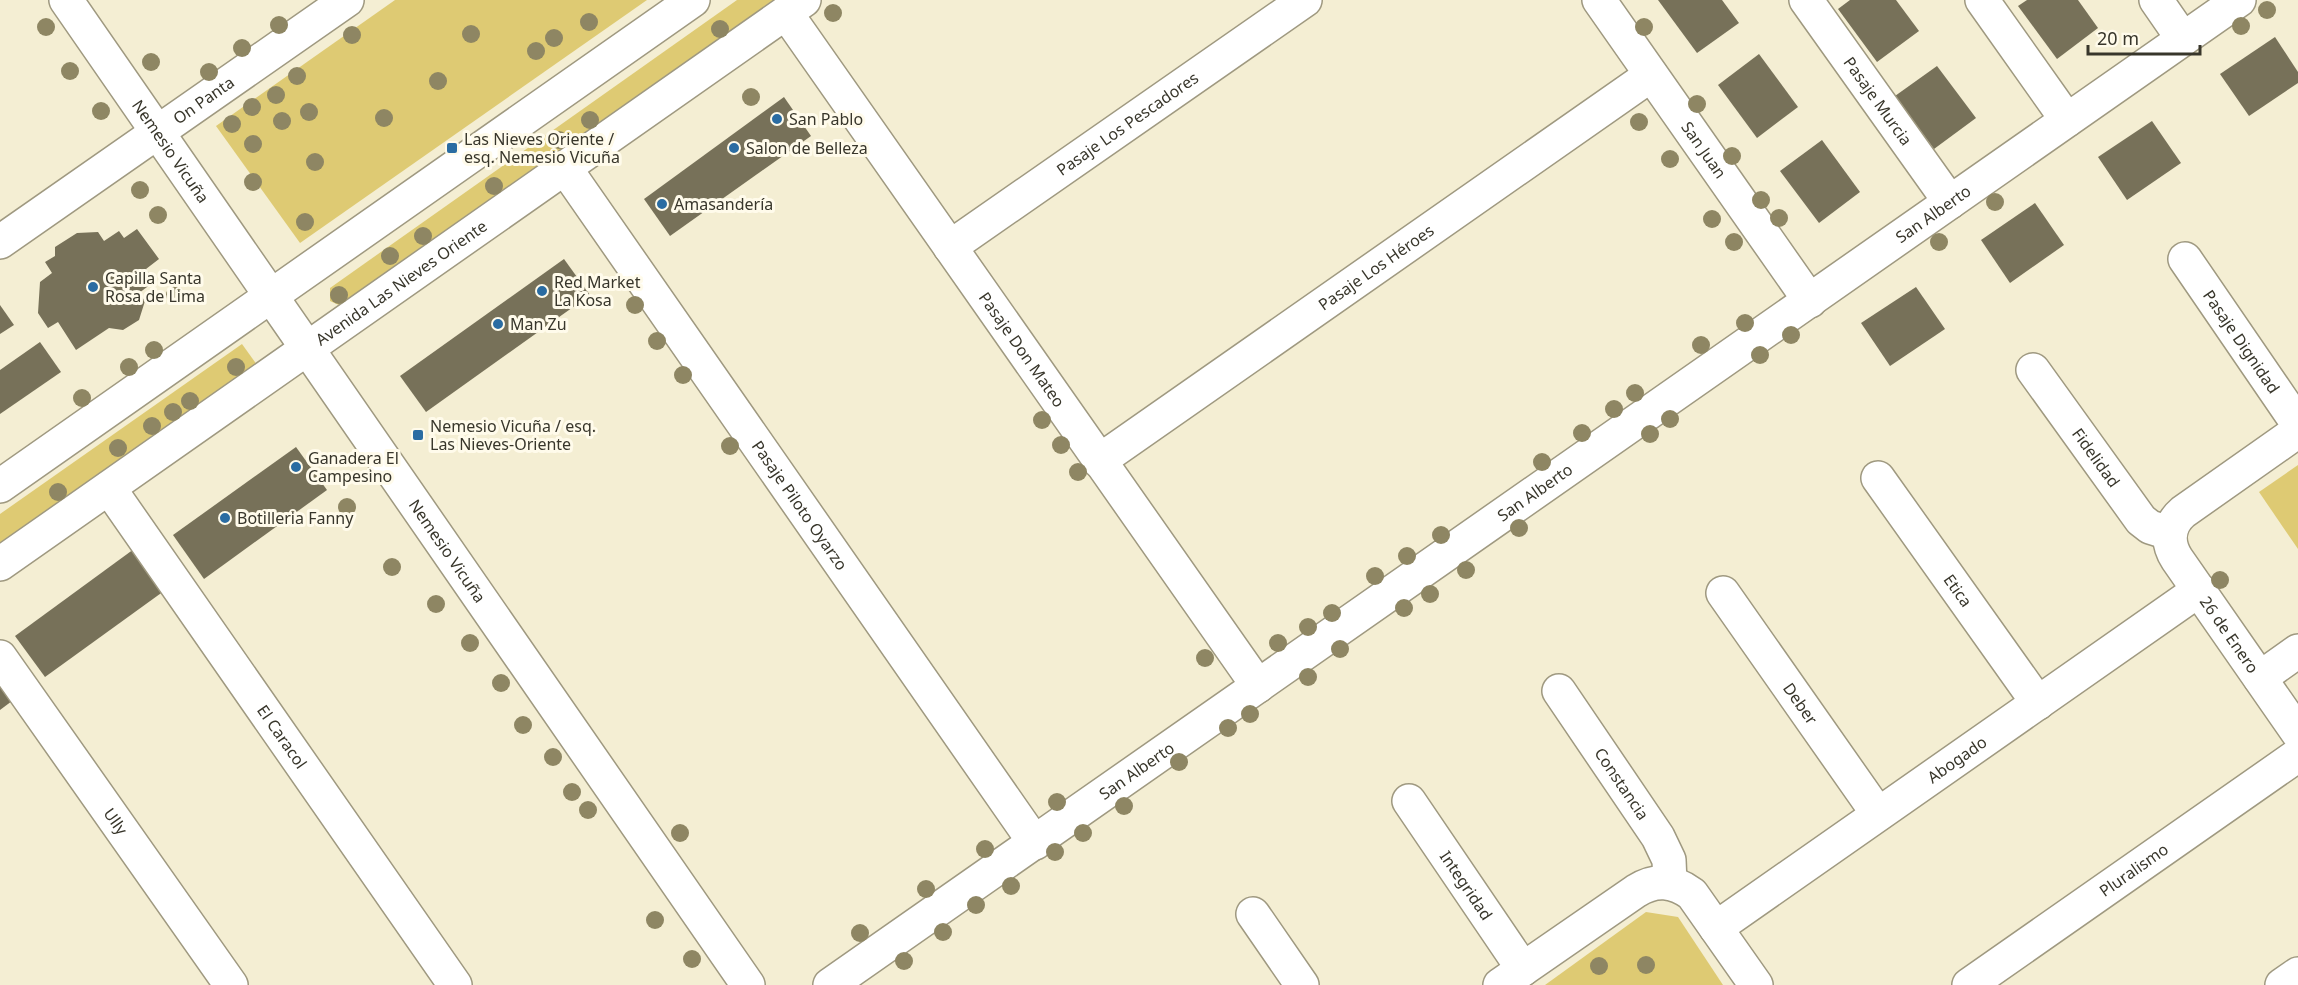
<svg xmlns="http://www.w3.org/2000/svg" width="2298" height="985" viewBox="0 0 2298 985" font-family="'Noto Sans',sans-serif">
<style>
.green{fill:#deca73}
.building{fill:#777159}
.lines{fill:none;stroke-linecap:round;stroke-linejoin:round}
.minor-casing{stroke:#9f9980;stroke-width:36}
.minor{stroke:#fff;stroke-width:33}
.tree{fill:#8e8663}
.poi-dot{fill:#2a6ca2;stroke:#fffbeb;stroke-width:2}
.labels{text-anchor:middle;stroke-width:6;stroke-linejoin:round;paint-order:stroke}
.street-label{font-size:16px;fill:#38362b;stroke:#fffbeb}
.poi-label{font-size:16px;fill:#38362b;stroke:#fffbeb;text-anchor:start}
</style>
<rect width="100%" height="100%" fill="#f4eed3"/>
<g class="green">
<path d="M395 0H647L300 243 216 126Z"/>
<path d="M737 0H778L341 306 330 301V288Z"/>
<path d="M242 344 257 365 0 546V514Z"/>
<path d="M2298 465V549L2259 492Z"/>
<path d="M1646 912 1678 917 1723 985H1545Z"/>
</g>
<g class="building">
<path d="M1658 0H1722L1739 23 1697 53Z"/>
<path d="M1850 0H1896L1919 31 1877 62 1838 9Z"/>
<path d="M2027 0H2078L2098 28 2057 59 2018 6Z"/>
<path d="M2275 37 2298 72V83L2249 116 2220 74Z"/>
<path d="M1759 54 1798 107 1757 138 1718 85Z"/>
<path d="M1937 66 1976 118 1934 149 1895 96Z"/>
<path d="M784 97 811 136 670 236 644 199Z"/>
<path d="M2152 121 2181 163 2127 200 2098 157Z"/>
<path d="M1822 140 1860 192 1819 223 1780 171Z"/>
<path d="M2035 203 2064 245 2010 283 1981 240Z"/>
<path d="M137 229 159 259 146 269 155 281 139 293 145 301 139 320 123 330 109 328 76 350 58 322 48 328 38 313 40 282 52 273 45 262 55 256V247L77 233 98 232 104 241 119 231 124 238Z"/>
<path d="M564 259 590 295 426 412 400 376Z"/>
<path d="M1916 287 1945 329 1890 366 1861 323Z"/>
<path d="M0 305 14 325 0 334Z"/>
<path d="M40 342 61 372 0 414V370Z"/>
<path d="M296 447 327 490 204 579 173 535Z"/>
<path d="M134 549 164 591 45 677 15 636Z"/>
<path d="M0 684 12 701 0 710Z"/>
</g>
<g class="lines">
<defs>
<g id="minor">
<path id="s1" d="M66 0 748 985"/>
<path id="s2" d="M1599 0 1810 301"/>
<path id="s3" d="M1806 0 1950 202"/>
<path d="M1982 0 2067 120"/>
<path d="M2156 0 2183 39"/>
<path id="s4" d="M786 13 1258 686"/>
<path id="s5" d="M565 168 1035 843"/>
<path id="s6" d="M0 242 347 0"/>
<path id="s7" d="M950 247 1305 0"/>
<path id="s8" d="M2185 259 2298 424"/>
<path id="s9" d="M2033 370 2141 520 2150 527 2169 533"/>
<path id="s10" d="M2298 431 2183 512C2168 525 2166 542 2177 559L2298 733"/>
<path id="s11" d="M1099 461 1651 75"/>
<path id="s12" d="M1878 478 2038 703"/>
<path d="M0 486 693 0"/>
<path id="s13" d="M109 488 455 985"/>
<path id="s14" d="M0 564 804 0"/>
<path id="s15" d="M1723 593 1878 814"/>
<path id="s16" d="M0 657 231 985"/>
<path d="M2260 678 2298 651"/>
<path id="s17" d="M1559 691 1658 837 1669 860 1670 883"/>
<path id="s18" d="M1409 801 1523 969"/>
<path d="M1253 914 1302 985"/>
<path id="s19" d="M1716 928 2199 590"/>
<path id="s20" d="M830 985 2239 0"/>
<path d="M1500 985 1636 891C1655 879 1673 880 1692 894L1756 985"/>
<path id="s21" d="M1969 985 2298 755"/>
<path d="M2282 985 2298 974"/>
</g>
</defs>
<use href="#minor" class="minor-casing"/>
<use href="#minor" class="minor"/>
</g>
<g class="tree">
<circle cx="2267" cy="10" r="9"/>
<circle cx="833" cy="13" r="9"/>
<circle cx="589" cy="22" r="9"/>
<circle cx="279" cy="25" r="9"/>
<circle cx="2241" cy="26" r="9"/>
<circle cx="46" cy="27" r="9"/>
<circle cx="1644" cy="27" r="9"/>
<circle cx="720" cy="29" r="9"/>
<circle cx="471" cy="34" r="9"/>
<circle cx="352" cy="35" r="9"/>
<circle cx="554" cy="38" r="9"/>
<circle cx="242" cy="48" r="9"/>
<circle cx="536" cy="51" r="9"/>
<circle cx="151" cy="62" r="9"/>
<circle cx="70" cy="71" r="9"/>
<circle cx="209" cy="72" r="9"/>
<circle cx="297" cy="76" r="9"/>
<circle cx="438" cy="81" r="9"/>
<circle cx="276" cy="95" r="9"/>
<circle cx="751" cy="97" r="9"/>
<circle cx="1697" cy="104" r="9"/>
<circle cx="252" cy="107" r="9"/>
<circle cx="101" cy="111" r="9"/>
<circle cx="309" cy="112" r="9"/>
<circle cx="384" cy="118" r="9"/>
<circle cx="590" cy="120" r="9"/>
<circle cx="282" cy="121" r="9"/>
<circle cx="1639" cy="122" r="9"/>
<circle cx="232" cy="124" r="9"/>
<circle cx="559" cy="140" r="9"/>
<circle cx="253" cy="144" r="9"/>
<circle cx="1732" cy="156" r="9"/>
<circle cx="1670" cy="159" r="9"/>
<circle cx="315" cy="162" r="9"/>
<circle cx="253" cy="182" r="9"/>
<circle cx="494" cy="186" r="9"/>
<circle cx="140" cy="190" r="9"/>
<circle cx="1761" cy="200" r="9"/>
<circle cx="1995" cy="202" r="9"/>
<circle cx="158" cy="215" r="9"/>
<circle cx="1779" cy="218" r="9"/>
<circle cx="1712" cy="219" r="9"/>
<circle cx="305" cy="222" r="9"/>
<circle cx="423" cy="236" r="9"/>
<circle cx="1734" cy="242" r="9"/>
<circle cx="1939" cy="242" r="9"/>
<circle cx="390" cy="256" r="9"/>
<circle cx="175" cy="295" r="9"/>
<circle cx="339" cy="295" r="9"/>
<circle cx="635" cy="305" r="9"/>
<circle cx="1745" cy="323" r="9"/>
<circle cx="1791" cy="335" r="9"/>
<circle cx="657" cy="341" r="9"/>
<circle cx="1701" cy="345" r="9"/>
<circle cx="154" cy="350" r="9"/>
<circle cx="1760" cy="355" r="9"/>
<circle cx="129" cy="367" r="9"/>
<circle cx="236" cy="367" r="9"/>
<circle cx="683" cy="375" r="9"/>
<circle cx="1635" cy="393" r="9"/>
<circle cx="82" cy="398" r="9"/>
<circle cx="190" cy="401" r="9"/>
<circle cx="1614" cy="409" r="9"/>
<circle cx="173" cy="412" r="9"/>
<circle cx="1670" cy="419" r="9"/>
<circle cx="1042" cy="420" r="9"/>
<circle cx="152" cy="426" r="9"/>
<circle cx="1582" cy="433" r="9"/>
<circle cx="1650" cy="434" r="9"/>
<circle cx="1061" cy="445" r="9"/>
<circle cx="730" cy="446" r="9"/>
<circle cx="118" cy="448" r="9"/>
<circle cx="1542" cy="462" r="9"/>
<circle cx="1078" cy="472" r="9"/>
<circle cx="58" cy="492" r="9"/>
<circle cx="347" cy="507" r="9"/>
<circle cx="1519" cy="528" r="9"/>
<circle cx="1441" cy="535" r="9"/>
<circle cx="1407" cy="556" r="9"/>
<circle cx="392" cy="567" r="9"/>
<circle cx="1466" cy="570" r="9"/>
<circle cx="1375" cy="576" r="9"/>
<circle cx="2220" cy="580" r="9"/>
<circle cx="1430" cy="594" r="9"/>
<circle cx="436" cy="604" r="9"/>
<circle cx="1404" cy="608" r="9"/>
<circle cx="1332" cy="613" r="9"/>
<circle cx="1308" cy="627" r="9"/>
<circle cx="470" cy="643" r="9"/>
<circle cx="1278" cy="643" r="9"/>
<circle cx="1340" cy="649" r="9"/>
<circle cx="1205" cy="658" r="9"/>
<circle cx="1308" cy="677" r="9"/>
<circle cx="501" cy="683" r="9"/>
<circle cx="1250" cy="714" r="9"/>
<circle cx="523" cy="725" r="9"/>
<circle cx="1228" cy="728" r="9"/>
<circle cx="553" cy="757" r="9"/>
<circle cx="1179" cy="762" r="9"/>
<circle cx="572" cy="792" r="9"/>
<circle cx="1057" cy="802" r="9"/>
<circle cx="1124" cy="806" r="9"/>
<circle cx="588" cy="810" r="9"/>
<circle cx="680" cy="833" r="9"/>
<circle cx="1083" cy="833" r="9"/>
<circle cx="985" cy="849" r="9"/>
<circle cx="1055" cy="852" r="9"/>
<circle cx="1011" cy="886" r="9"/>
<circle cx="926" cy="889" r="9"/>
<circle cx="976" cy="905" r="9"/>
<circle cx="655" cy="920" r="9"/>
<circle cx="943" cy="932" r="9"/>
<circle cx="860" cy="933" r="9"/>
<circle cx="692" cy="959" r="9"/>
<circle cx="904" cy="961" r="9"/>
<circle cx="1646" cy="965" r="9"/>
<circle cx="1599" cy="966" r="9"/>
</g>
<g class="poi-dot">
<circle cx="777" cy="119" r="6"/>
<rect x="446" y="142" width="12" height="12" rx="3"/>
<circle cx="734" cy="148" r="6"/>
<circle cx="662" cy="204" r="6"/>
<circle cx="93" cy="287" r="6"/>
<circle cx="542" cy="291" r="6"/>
<circle cx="498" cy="324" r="6"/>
<rect x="412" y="429" width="12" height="12" rx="3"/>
<circle cx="296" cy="467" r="6"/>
<circle cx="225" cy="518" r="6"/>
</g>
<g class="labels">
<g class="street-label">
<text dy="6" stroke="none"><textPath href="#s6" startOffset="248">On Panta</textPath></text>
<text dy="6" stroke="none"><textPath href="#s3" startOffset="124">Pasaje Murcia</textPath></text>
<text dy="6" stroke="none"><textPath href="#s7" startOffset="216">Pasaje Los Pescadores</textPath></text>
<text dy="6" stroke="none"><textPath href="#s2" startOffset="183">San Juan</textPath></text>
<text dy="6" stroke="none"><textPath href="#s1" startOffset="184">Nemesio Vicuña</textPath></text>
<text dy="6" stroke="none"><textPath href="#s20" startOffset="1346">San Alberto</textPath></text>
<text dy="6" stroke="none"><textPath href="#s11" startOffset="338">Pasaje Los Héroes</textPath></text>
<text dy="6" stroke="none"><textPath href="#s14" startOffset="490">Avenida Las Nieves Oriente</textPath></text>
<text dy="6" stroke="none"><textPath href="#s8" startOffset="100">Pasaje Dignidad</textPath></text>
<text dy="6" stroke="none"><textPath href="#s4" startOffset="411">Pasaje Don Mateo</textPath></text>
<text dy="6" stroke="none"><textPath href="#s9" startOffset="108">Fidelidad</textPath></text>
<text dy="6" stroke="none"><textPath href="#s20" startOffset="860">San Alberto</textPath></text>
<text dy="6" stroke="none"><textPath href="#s5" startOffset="411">Pasaje Piloto Oyarzo</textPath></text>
<text dy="6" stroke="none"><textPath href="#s1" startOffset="670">Nemesio Vicuña</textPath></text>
<text dy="6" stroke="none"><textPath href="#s12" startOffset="138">Etica</textPath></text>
<text dy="6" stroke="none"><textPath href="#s10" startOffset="285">26 de Enero</textPath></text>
<text dy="6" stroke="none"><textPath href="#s15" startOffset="135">Deber</textPath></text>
<text dy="6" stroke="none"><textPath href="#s13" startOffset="303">El Caracol</textPath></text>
<text dy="6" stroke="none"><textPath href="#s19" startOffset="294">Abogado</textPath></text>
<text dy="6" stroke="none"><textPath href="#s20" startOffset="374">San Alberto</textPath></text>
<text dy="6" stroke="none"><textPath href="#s17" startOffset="112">Constancia</textPath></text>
<text dy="6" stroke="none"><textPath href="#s16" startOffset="201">Ully</textPath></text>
<text dy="6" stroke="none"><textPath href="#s21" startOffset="201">Pluralismo</textPath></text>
<text dy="6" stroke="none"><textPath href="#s18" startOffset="102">Integridad</textPath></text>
</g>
<g class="poi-label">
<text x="789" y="125">San Pablo</text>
<text x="464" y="145">Las Nieves Oriente /<tspan x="464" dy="18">esq. Nemesio Vicuña</tspan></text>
<text x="746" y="154">Salon de Belleza</text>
<text x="674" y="210">Amasandería</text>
<text x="105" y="284">Capilla Santa<tspan x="105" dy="18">Rosa de Lima</tspan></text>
<text x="554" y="288">Red Market<tspan x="554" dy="18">La Kosa</tspan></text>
<text x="510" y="330">Man Zu</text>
<text x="430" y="432">Nemesio Vicuña / esq.<tspan x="430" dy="18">Las Nieves-Oriente</tspan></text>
<text x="308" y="464">Ganadera El<tspan x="308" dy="18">Campesino</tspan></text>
<text x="237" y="524">Botilleria Fanny</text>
</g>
</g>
<path d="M2088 45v9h112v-9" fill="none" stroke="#38362b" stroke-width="3"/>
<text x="2097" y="45" font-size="18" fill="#38362b" stroke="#fffbeb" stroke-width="4.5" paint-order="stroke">20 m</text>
</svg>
